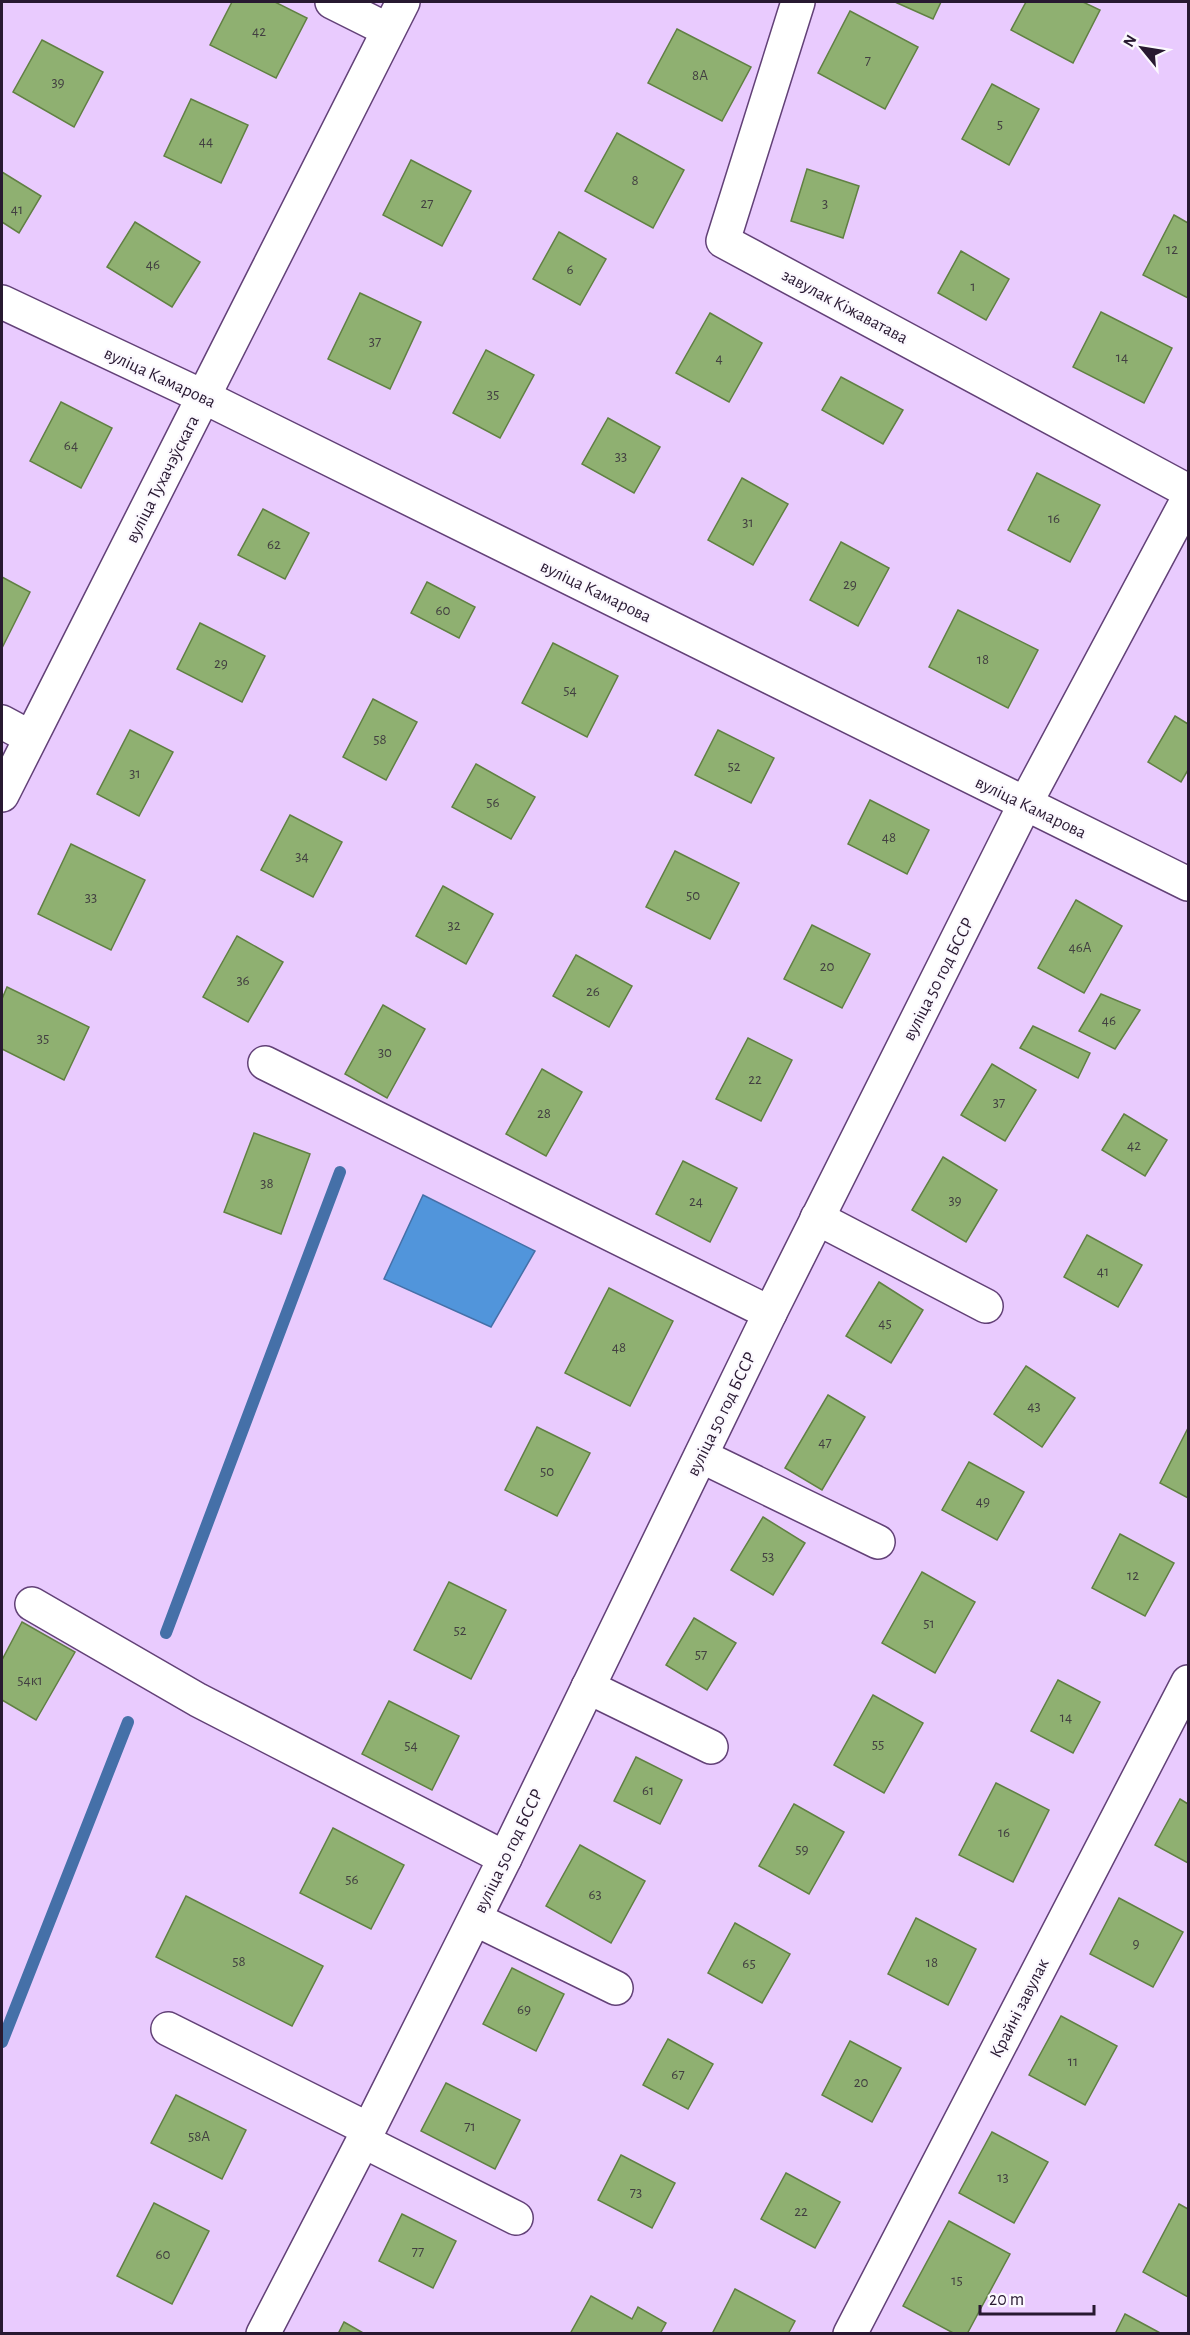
<svg xmlns="http://www.w3.org/2000/svg" width="1190" height="2335" viewBox="0 0 1190 2335" font-family="'Alegreya Sans',sans-serif">
<style>
.water{fill:#5195db;stroke:#4570a8;stroke-width:1.5}
.lines{fill:none;stroke-linecap:round;stroke-linejoin:round}
.stream{stroke:#4570a8;stroke-width:12}
.building{fill:#8fb071;stroke:#618043;stroke-width:1.5}
.minor-casing{stroke:#624177;stroke-width:36}
.minor{stroke:#fff;stroke-width:33}
.labels{text-anchor:middle;stroke-width:4.5;stroke-linejoin:round;paint-order:stroke}
.number-label{font-size:15px;fill:#423f41}
.street-label{font-size:18px;fill:#281931;stroke:#fbf8fe}
</style>
<rect width="100%" height="100%" fill="#e9cbfe"/>
<path class="water" d="M423 1195 535 1251 491 1327 384 1279Z"/>
<g class="lines">
<g class="stream">
<path d="M166 1633 340 1172"/>
<path d="M2 2042 128 1722"/>
</g>
</g>
<g class="building">
<path d="M232 2H275L307 18 276 78 210 45Z"/>
<path d="M895 2H941L933 19Z"/>
<path d="M1026 2H1083L1100 10 1073 63 1011 30Z"/>
<path d="M850 11 918 47 885 109 818 73Z"/>
<path d="M677 29 751 67 722 121 648 83Z"/>
<path d="M42 40 103 72 74 127 13 92Z"/>
<path d="M992 84 1039 109 1009 165 962 139Z"/>
<path d="M191 99 248 125 221 183 164 156Z"/>
<path d="M617 133 684 170 653 228 585 191Z"/>
<path d="M411 160 471 191 442 246 383 215Z"/>
<path d="M807 169 859 186 843 238 791 221Z"/>
<path d="M2 172 41 196 19 233 2 222Z"/>
<path d="M1174 215 1188 223V298L1143 275Z"/>
<path d="M135 222 200 262 172 307 107 267Z"/>
<path d="M559 232 606 259 580 305 533 279Z"/>
<path d="M961 251 1009 279 986 320 938 293Z"/>
<path d="M360 293 421 322 390 389 328 359Z"/>
<path d="M1101 312 1172 348 1144 403 1073 367Z"/>
<path d="M710 313 762 343 729 402 676 373Z"/>
<path d="M486 350 534 375 500 438 453 413Z"/>
<path d="M841 377 903 410 883 444 822 410Z"/>
<path d="M61 402 112 428 81 488 30 461Z"/>
<path d="M608 418 660 447 634 493 582 464Z"/>
<path d="M1037 473 1100 505 1070 562 1008 530Z"/>
<path d="M742 478 788 504 753 565 708 540Z"/>
<path d="M263 509 309 533 285 579 238 555Z"/>
<path d="M841 542 889 568 858 626 810 600Z"/>
<path d="M2 577 30 592 2 648Z"/>
<path d="M427 582 475 607 459 638 411 613Z"/>
<path d="M958 610 1038 650 1008 708 929 667Z"/>
<path d="M200 623 265 656 242 702 177 669Z"/>
<path d="M553 643 618 676 587 737 522 703Z"/>
<path d="M373 699 417 722 386 780 343 757Z"/>
<path d="M1175 716 1188 724V770L1181 782 1148 762Z"/>
<path d="M130 730 173 752 139 816 97 794Z"/>
<path d="M718 730 774 758 751 803 695 775Z"/>
<path d="M476 764 535 797 511 839 452 807Z"/>
<path d="M870 800 929 830 907 874 848 844Z"/>
<path d="M290 815 342 842 313 897 261 870Z"/>
<path d="M71 844 145 880 111 950 38 914Z"/>
<path d="M675 851 739 883 710 939 646 907Z"/>
<path d="M443 886 493 914 466 964 416 936Z"/>
<path d="M1076 900 1122 926 1084 993 1038 968Z"/>
<path d="M812 925 870 954 842 1008 784 979Z"/>
<path d="M237 936 283 962 248 1022 203 997Z"/>
<path d="M576 955 632 986 609 1027 553 996Z"/>
<path d="M7 987 89 1027 64 1080 2 1049V999Z"/>
<path d="M1101 994 1140 1010 1115 1049 1079 1031Z"/>
<path d="M383 1005 425 1029 387 1098 345 1074Z"/>
<path d="M1033 1026 1090 1053 1078 1078 1020 1048Z"/>
<path d="M748 1038 792 1060 761 1121 716 1099Z"/>
<path d="M992 1064 1036 1090 1005 1141 961 1115Z"/>
<path d="M542 1069 582 1092 546 1156 506 1134Z"/>
<path d="M1124 1114 1167 1140 1145 1176 1102 1150Z"/>
<path d="M254 1133 310 1154 281 1234 224 1212Z"/>
<path d="M943 1157 997 1190 966 1242 912 1210Z"/>
<path d="M683 1161 737 1188 710 1242 656 1214Z"/>
<path d="M1087 1235 1142 1265 1118 1307 1064 1277Z"/>
<path d="M879 1282 923 1310 891 1363 846 1336Z"/>
<path d="M609 1288 673 1321 630 1406 565 1373Z"/>
<path d="M1026 1366 1075 1398 1042 1447 994 1414Z"/>
<path d="M828 1395 865 1417 822 1490 785 1468Z"/>
<path d="M537 1427 590 1453 557 1516 505 1490Z"/>
<path d="M1188 1428V1498L1160 1483Z"/>
<path d="M969 1462 1024 1492 997 1540 942 1510Z"/>
<path d="M763 1517 805 1543 773 1595 731 1570Z"/>
<path d="M1120 1534 1174 1563 1145 1616 1092 1588Z"/>
<path d="M922 1572 975 1602 935 1673 882 1643Z"/>
<path d="M449 1582 506 1610 471 1679 414 1650Z"/>
<path d="M694 1618 736 1643 707 1690 666 1665Z"/>
<path d="M22 1622 75 1652 36 1720 2 1700V1660Z"/>
<path d="M1058 1680 1100 1702 1073 1753 1031 1731Z"/>
<path d="M873 1695 923 1723 884 1793 834 1765Z"/>
<path d="M389 1701 459 1736 432 1790 362 1754Z"/>
<path d="M636 1757 682 1780 660 1824 614 1801Z"/>
<path d="M996 1783 1049 1810 1013 1882 959 1855Z"/>
<path d="M1180 1799 1188 1804V1863L1155 1845Z"/>
<path d="M794 1804 844 1832 809 1894 759 1866Z"/>
<path d="M333 1828 404 1865 371 1929 300 1893Z"/>
<path d="M580 1845 645 1881 611 1943 546 1906Z"/>
<path d="M186 1896 323 1966 292 2026 156 1957Z"/>
<path d="M1119 1898 1183 1932 1153 1987 1090 1954Z"/>
<path d="M916 1918 976 1949 948 2005 888 1974Z"/>
<path d="M735 1923 790 1954 762 2003 708 1973Z"/>
<path d="M512 1968 564 1994 536 2051 483 2024Z"/>
<path d="M1061 2016 1117 2046 1085 2105 1029 2075Z"/>
<path d="M668 2039 713 2064 688 2109 643 2085Z"/>
<path d="M850 2041 901 2068 872 2122 822 2095Z"/>
<path d="M446 2083 520 2120 495 2169 421 2131Z"/>
<path d="M176 2095 246 2130 222 2179 151 2143Z"/>
<path d="M992 2132 1048 2162 1014 2223 959 2193Z"/>
<path d="M621 2155 675 2183 652 2228 598 2200Z"/>
<path d="M786 2173 840 2202 815 2248 761 2219Z"/>
<path d="M154 2203 209 2231 172 2304 117 2276Z"/>
<path d="M1179 2204 1188 2209V2297L1143 2272Z"/>
<path d="M402 2214 456 2241 433 2288 379 2261Z"/>
<path d="M949 2221 1010 2254 967 2334H955L903 2306Z"/>
<path d="M735 2289 795 2321 788 2334H712Z"/>
<path d="M591 2296 632 2319 638 2307 666 2323 660 2334H570Z"/>
<path d="M1125 2314 1162 2334H1115Z"/>
<path d="M344 2322 365 2334H338Z"/>
</g>
<g class="lines">
<defs>
<g id="minor">
<path d="M332 2 388 30"/>
<path d="M798 2 723 241 1188 491"/>
<path d="M2 302 204 397 1188 884"/>
<path d="M2 722 30 737"/>
<path d="M2 795 403 2"/>
<path d="M265 1063 770 1313"/>
<path d="M817 1218 986 1306"/>
<path d="M701 1456 878 1542"/>
<path d="M32 1604 198 1700 505 1858"/>
<path d="M588 1687 711 1747"/>
<path d="M475 1919 616 1988"/>
<path d="M168 2029 368 2129"/>
<path d="M363 2141 516 2218"/>
<path d="M263 2334 363 2141 505 1858 770 1313 1025 804 1188 499"/>
<path d="M850 2334 1188 1682"/>
</g>
</defs>
<use href="#minor" class="minor-casing"/>
<use href="#minor" class="minor"/>
</g>
<g class="labels">
<g class="number-label">
<text x="259" y="36">42</text>
<text x="868" y="65">7</text>
<text x="700" y="80">8А</text>
<text x="58" y="87">39</text>
<text x="1000" y="129">5</text>
<text x="206" y="146">44</text>
<text x="635" y="185">8</text>
<text x="427" y="208">27</text>
<text x="825" y="208">3</text>
<text x="17" y="214">41</text>
<text x="1172" y="254">12</text>
<text x="153" y="269">46</text>
<text x="570" y="274">6</text>
<text x="973" y="291">1</text>
<text x="375" y="346">37</text>
<text x="1122" y="362">14</text>
<text x="719" y="363">4</text>
<text x="493" y="399">35</text>
<text x="71" y="450">64</text>
<text x="621" y="461">33</text>
<text x="1054" y="523">16</text>
<text x="748" y="527">31</text>
<text x="274" y="549">62</text>
<text x="850" y="589">29</text>
<text x="443" y="615">60</text>
<text x="983" y="664">18</text>
<text x="221" y="668">29</text>
<text x="570" y="695">54</text>
<text x="380" y="744">58</text>
<text x="734" y="771">52</text>
<text x="135" y="778">31</text>
<text x="493" y="807">56</text>
<text x="889" y="842">48</text>
<text x="302" y="861">34</text>
<text x="693" y="900">50</text>
<text x="91" y="902">33</text>
<text x="454" y="930">32</text>
<text x="1080" y="952">46А</text>
<text x="827" y="971">20</text>
<text x="243" y="985">36</text>
<text x="593" y="996">26</text>
<text x="1109" y="1025">46</text>
<text x="43" y="1043">35</text>
<text x="385" y="1057">30</text>
<text x="755" y="1084">22</text>
<text x="999" y="1107">37</text>
<text x="544" y="1118">28</text>
<text x="1134" y="1150">42</text>
<text x="267" y="1188">38</text>
<text x="955" y="1205">39</text>
<text x="696" y="1206">24</text>
<text x="1103" y="1276">41</text>
<text x="885" y="1328">45</text>
<text x="619" y="1352">48</text>
<text x="1034" y="1411">43</text>
<text x="825" y="1447">47</text>
<text x="547" y="1476">50</text>
<text x="983" y="1506">49</text>
<text x="768" y="1561">53</text>
<text x="1133" y="1580">12</text>
<text x="929" y="1628">51</text>
<text x="460" y="1635">52</text>
<text x="701" y="1659">57</text>
<text x="30" y="1685">54к1</text>
<text x="1066" y="1722">14</text>
<text x="878" y="1749">55</text>
<text x="411" y="1750">54</text>
<text x="648" y="1795">61</text>
<text x="1004" y="1837">16</text>
<text x="802" y="1854">59</text>
<text x="352" y="1884">56</text>
<text x="595" y="1899">63</text>
<text x="1136" y="1948">9</text>
<text x="239" y="1966">58</text>
<text x="932" y="1967">18</text>
<text x="749" y="1968">65</text>
<text x="524" y="2014">69</text>
<text x="1073" y="2066">11</text>
<text x="678" y="2079">67</text>
<text x="861" y="2087">20</text>
<text x="470" y="2131">71</text>
<text x="199" y="2141">58А</text>
<text x="1003" y="2182">13</text>
<text x="636" y="2197">73</text>
<text x="801" y="2216">22</text>
<text x="418" y="2256">77</text>
<text x="163" y="2259">60</text>
<text x="957" y="2285">15</text>
</g>
<g class="street-label">
<text transform="translate(845 306) rotate(28)" y="6">завулак Кіжаватава</text>
<text transform="translate(160 377) rotate(25)" y="6">вуліца Камарова</text>
<text transform="translate(162 479) rotate(-63)" y="6">вуліца Тухачэўскага</text>
<text transform="translate(596 591) rotate(26)" y="6">вуліца Камарова</text>
<text transform="translate(1031 807) rotate(26)" y="6">вуліца Камарова</text>
<text transform="translate(938 979) rotate(-63)" y="6">вуліца 50 год БССР</text>
<text transform="translate(721 1414) rotate(-64)" y="6">вуліца 50 год БССР</text>
<text transform="translate(508 1851) rotate(-64)" y="6">вуліца 50 год БССР</text>
<text transform="translate(1019 2008) rotate(-63)" y="6">Крайні завулак</text>
</g>
</g>
<rect width="1190" height="2335" fill="none" stroke="#281931" stroke-width="6"/>
<g transform="translate(1142 48) rotate(300)" stroke="#fbf8fe" stroke-width="4.5" paint-order="stroke">
<path d="M0-4.5L10 22L0 15L-10 22Z" fill="#281931"/>
<text y="-9" font-size="16" font-weight="bold" text-anchor="middle" fill="#281931">N</text>
</g>
<path d="M980 2305v9h114v-9" fill="none" stroke="#281931" stroke-width="3"/>
<text x="989" y="2305" font-size="18" fill="#281931" stroke="#fbf8fe" stroke-width="4.5" paint-order="stroke">20 m</text>
</svg>
